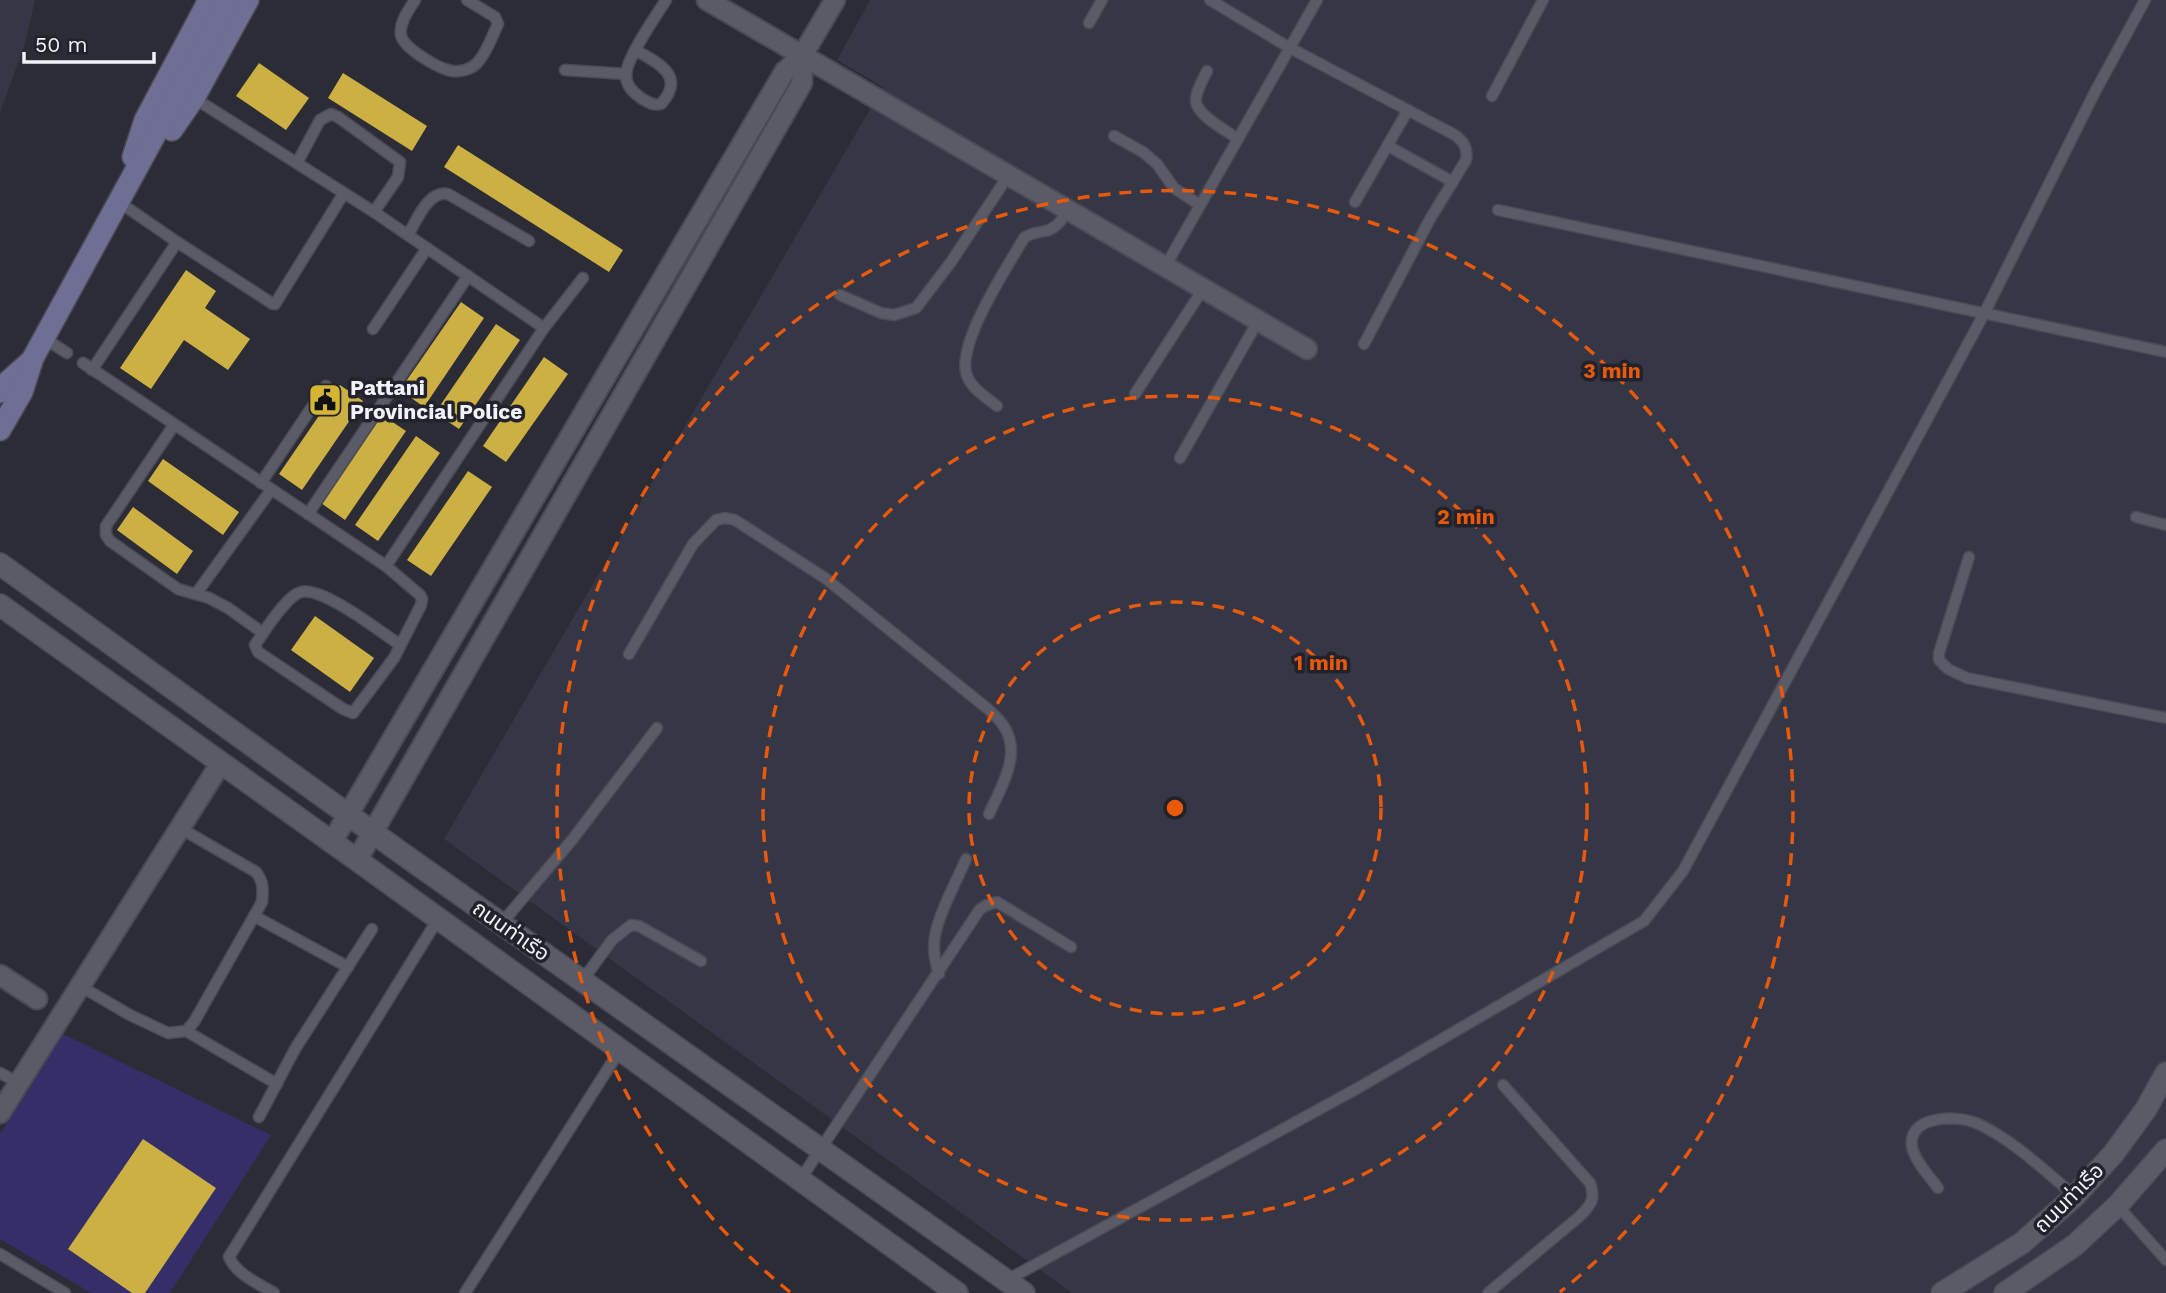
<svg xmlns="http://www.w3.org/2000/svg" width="2166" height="1293" viewBox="0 0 2166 1293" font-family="'Work Sans','Noto Sans Thai',sans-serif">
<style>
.built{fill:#353646}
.green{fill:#342f69}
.building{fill:#ccb043}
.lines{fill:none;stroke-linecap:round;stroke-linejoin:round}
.service-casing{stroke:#494a53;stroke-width:13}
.minor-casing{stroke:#494a53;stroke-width:23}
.tertiary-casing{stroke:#494a53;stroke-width:24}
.secondary-casing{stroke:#494a53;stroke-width:24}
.service{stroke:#5a5b66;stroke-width:10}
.minor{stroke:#5a5b66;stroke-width:19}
.tertiary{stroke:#5a5b66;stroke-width:21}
.secondary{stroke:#6f6e94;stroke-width:21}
.ring{fill:none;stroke:#e8590c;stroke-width:3.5;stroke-dasharray:12 9}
.labels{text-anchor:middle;stroke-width:7;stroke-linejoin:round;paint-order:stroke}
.poi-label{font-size:21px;font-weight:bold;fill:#f2f3fa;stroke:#22222c;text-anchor:start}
.street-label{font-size:21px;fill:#f2f3fa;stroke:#22222c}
.centre{fill:#e8590c;stroke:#22222c;stroke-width:3.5}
.ring-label{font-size:21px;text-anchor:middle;font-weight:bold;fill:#e8590c;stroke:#22222c;stroke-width:7;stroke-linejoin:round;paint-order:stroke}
</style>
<rect width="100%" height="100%" fill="#2c2c36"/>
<g class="built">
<path d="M0 0H35L25 44 0 113Z"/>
<path d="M870 0H2166V1293H1072L444 839 883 87 837 60Z"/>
</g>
<path class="green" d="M63 1034 271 1135 170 1293H91L0 1239V1134Z"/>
<g class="building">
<path d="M259 63 309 98 286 130 236 96Z"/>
<path d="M343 73 427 126 412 151 328 98Z"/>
<path d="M458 145 623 250 609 272 444 167Z"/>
<path d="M186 270 216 291 205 308 250 339 228 370 184 340 151 389 120 368Z"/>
<path d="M461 302 484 318 424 407 400 390Z"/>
<path d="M496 324 520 340 459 429 435 413Z"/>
<path d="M544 357 568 374 506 462 483 446Z"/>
<path d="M340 385 363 401 302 490 279 474Z"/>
<path d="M382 415 406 431 345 520 321 503Z"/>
<path d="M416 436 440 453 378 541 355 525Z"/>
<path d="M163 459 239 512 223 535 148 481Z"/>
<path d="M468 471 492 487 431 576 407 560Z"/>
<path d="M133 507 193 551 177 574 117 530Z"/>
<path d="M315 616 374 658 350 692 291 650Z"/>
<path d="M143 1139 216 1188 145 1293H132L68 1249Z"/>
</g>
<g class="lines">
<defs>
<g id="service">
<path d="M415 0C409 9 399 23 401 35 403 48 439 69 452 71 461 72 472 69 477 63 487 53 492 36 498 24L495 17 467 0"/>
<path d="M1210 0 1290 48 1455 135C1464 142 1468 148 1466 160L1430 219 1364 344"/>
<path d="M1089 23 1102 0"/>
<path d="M635 50C659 63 686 76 661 104 653 106 648 102 641 98 632 92 626 85 626 75 626 58 656 16 666 0"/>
<path d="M565 70 626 74"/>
<path d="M1207 71C1203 80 1195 92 1196 102 1198 116 1227 131 1238 139"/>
<path d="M1492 96 1543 0"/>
<path d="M194 98 374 212 544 328"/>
<path d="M1114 136 1143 152 1157 164 1174 188 1200 205"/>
<path d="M1388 146 1453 182"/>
<path d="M297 163 320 120 331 114 338 117 400 162 398 177 374 212"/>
<path d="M119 202 177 242 273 304H275L344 193"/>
<path d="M1355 202 1408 110"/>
<path d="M1498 210 2166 352"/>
<path d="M408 235C417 220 428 190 448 194L529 241"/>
<path d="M1165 267 1317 0"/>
<path d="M840 295 881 313 894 315 916 308 951 262 1008 176"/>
<path d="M373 329 427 248"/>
<path d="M45 339 67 353"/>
<path d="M83 363 386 566 420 595 422 599 421 605 394 658 353 713 343 709 258 652 255 645C264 632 286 596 301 592 322 586 381 632 400 645"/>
<path d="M92 370 177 242"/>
<path d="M1135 394 1203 289"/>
<path d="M997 406C986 397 972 389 967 376 955 345 1008 266 1024 238 1032 232 1037 233 1046 231 1057 228 1062 219 1068 211"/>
<path d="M174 425 106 526V535L110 541 178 589 209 598 228 608 263 633"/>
<path d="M1180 458 1258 321"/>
<path d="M261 483 326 386"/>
<path d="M308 514 468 276"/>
<path d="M2136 517 2166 525"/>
<path d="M1969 557 1939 653V660L1948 669 1967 678 2166 718"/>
<path d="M386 566 544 328 583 278"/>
<path d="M196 594 271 490"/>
<path d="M629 654 693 544 716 520 725 518 735 520 825 578 988 709C993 714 999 719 1003 725 1023 753 1001 787 989 814"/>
<path d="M254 916 348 967"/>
<path d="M501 924 572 840 657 728"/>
<path d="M939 974C936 965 934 957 934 947 933 923 956 883 966 859"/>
<path d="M582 981 612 940 631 925 639 926 701 961"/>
<path d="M80 986 130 1015 168 1033 186 1031 194 1022 262 902C263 889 264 883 256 872L180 828"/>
<path d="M186 1031 277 1084"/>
<path d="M0 1073 19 1083"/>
<path d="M259 1117 295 1049 372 929"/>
<path d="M800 1180 980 909 987 905 997 902 1071 947"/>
<path d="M1938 1188C1929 1176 1915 1161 1912 1147 1907 1115 1957 1115 1976 1123 2011 1138 2046 1172 2075 1196"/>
<path d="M2118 1206 2166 1260"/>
<path d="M0 1254 65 1293"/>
<path d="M1007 1280 1358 1088 1644 921 1683 871 1984 314 2096 90 2145 0"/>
<path d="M274 1293C259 1284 236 1274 229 1257L438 919"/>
<path d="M465 1293 620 1050"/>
<path d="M1488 1293 1580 1216C1591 1205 1596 1199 1590 1183L1503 1085"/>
</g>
<g id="minor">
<path d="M707 0 1307 349"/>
<path d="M332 842 785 71 802 56 835 0"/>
<path d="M357 860 802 83V56"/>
<path d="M0 975 37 999"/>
<path d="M0 1113 221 763"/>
</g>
<g id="tertiary">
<path d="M0 564 400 852 1024 1293"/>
<path d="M0 605 357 860 957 1293"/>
<path d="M1942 1293 2022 1243 2075 1196 2114 1153 2146 1109 2166 1073"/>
<path d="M2005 1293 2075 1245 2118 1205 2166 1150"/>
</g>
<g id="secondary">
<path d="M172 130 194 98 248 0"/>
<path d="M133 157 145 120 209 0"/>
<path d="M0 392 5 384 32 360"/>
<path d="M0 430 22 392 33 358 229 0"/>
</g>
</defs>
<use href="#service" class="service-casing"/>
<use href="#minor" class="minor-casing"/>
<use href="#tertiary" class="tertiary-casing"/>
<use href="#secondary" class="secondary-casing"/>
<use href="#service" class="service"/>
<use href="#minor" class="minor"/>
<use href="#tertiary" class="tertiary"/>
<use href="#secondary" class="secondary"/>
</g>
<g class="ring">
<circle cx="1175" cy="808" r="206"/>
<circle cx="1175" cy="808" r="412"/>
<path d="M790 1292A618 618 0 1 1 1560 1292"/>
</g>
<defs>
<symbol id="civic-square" viewBox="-11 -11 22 22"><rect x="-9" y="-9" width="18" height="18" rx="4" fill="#d5b534" stroke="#22222c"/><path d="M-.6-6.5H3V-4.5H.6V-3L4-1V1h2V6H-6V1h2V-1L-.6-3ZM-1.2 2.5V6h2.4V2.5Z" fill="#111"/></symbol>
</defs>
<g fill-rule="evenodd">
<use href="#civic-square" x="306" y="381" width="38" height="38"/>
</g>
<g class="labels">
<g class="poi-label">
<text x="350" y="395">Pattani<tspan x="350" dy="24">Provincial Police</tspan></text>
</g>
<g class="street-label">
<text transform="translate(511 931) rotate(35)" y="7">ถนนท่าเรือ</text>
<text transform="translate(2069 1198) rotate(-45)" y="7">ถนนท่าเรือ</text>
</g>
</g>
<circle cx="1175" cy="808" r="10" class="centre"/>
<g class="ring-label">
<text x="1612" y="378">3 min</text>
<text x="1466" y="524">2 min</text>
<text x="1321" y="670">1 min</text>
</g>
<path d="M24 52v10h130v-10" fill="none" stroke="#f2f3fa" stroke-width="3.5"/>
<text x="35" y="52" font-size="21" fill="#f2f3fa" stroke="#22222c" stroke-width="5" paint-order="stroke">50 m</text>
</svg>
